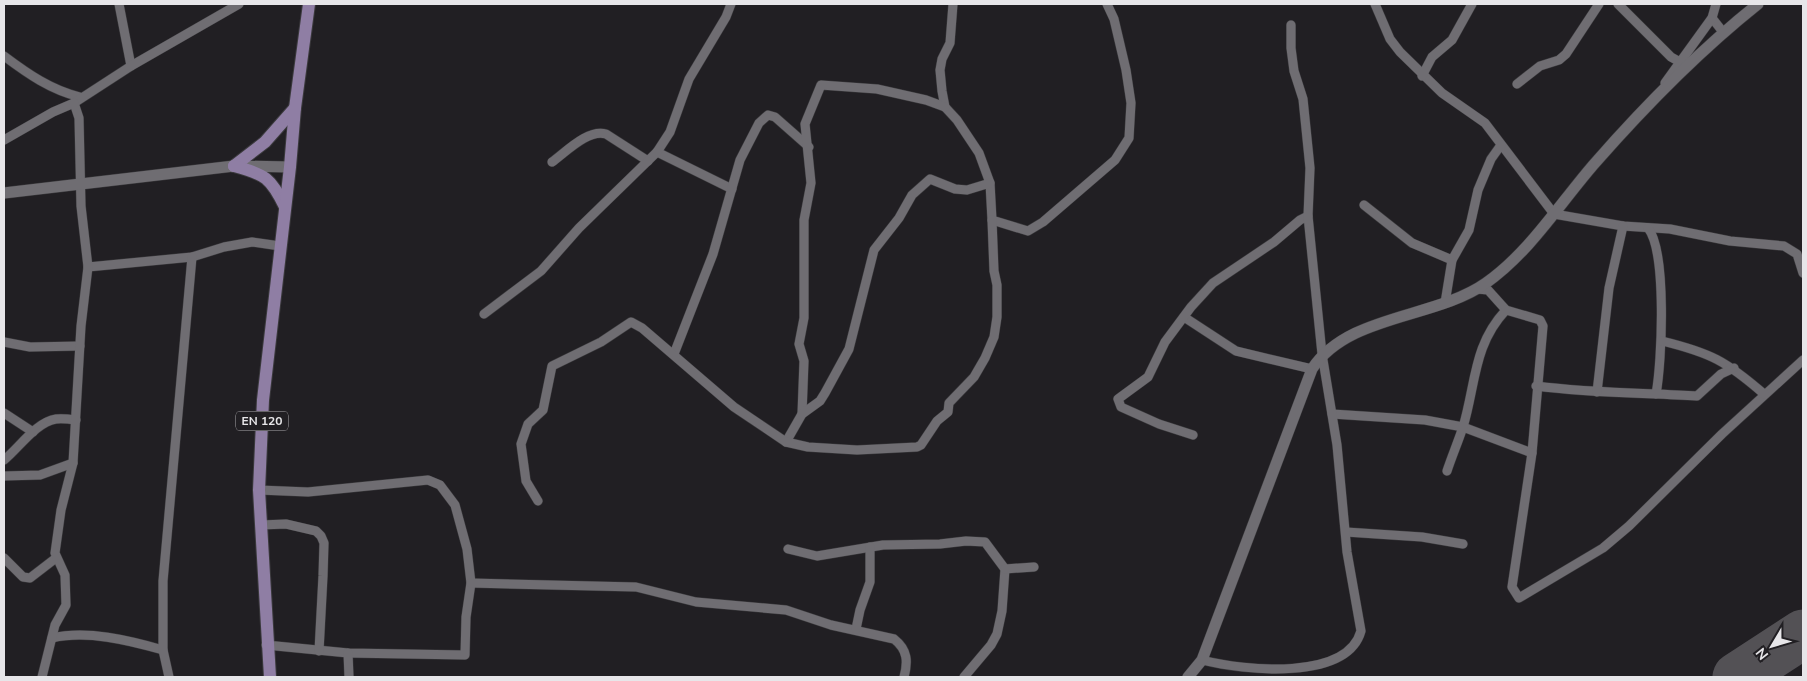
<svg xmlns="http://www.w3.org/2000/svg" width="1807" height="681" viewBox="0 0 1807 681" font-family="'Nunito Sans',sans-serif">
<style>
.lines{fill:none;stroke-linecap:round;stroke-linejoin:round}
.runway{stroke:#535155;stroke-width:49}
.street-casing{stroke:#3b3a3d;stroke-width:10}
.secondary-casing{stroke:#3b3a3d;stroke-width:12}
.primary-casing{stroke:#3b3a3d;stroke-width:14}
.street{stroke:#6f6d72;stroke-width:9}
.secondary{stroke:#6f6d72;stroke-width:11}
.primary{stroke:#8f7ea4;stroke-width:12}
.labels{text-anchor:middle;stroke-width:5;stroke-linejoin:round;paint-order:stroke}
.shield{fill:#211f23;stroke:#acaaae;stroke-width:1}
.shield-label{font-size:12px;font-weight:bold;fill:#e7e6e9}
</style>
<rect width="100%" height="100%" fill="#211f23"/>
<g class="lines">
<path class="runway" d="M1737 677 1803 634"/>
<defs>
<g id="street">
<path d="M119 4 131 66"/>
<path d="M953 4 950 43 942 59 940 70 942 91 945 107 957 120 979 153 990 183 992 220 1028 231 1043 222 1115 160 1129 138 1131 103 1126 70 1114 19 1107 4"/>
<path d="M1375 4 1390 39 1400 52 1442 93 1485 123 1554 214 1623 226 1670 229 1730 241 1784 246 1797 254 1803 273"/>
<path d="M1618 4 1671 57 1680 62"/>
<path d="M1712 18 1723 32"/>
<path d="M4 56C28 74 51 90 80 97"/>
<path d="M1422 76 1432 57 1452 40 1472 4"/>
<path d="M1665 83 1712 18 1716 4"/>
<path d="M1517 84 1540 66 1559 60 1566 54 1599 4"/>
<path d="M4 140 53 112 74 103 131 66 239 4"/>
<path d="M657 152 732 189"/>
<path d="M552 162C567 151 588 129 606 134L648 161"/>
<path d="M1364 205 1412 243 1452 260"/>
<path d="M1648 228C1667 252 1662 362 1656 394"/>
<path d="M88 267 192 257 224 247 252 242 280 246"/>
<path d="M1477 289 1488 290 1506 310 1540 320 1543 326 1532 453 1512 587 1519 598 1603 548 1629 526 1722 434 1803 360"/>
<path d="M1445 303 1452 260 1469 230 1478 190 1491 159 1501 145"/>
<path d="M484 314 541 271 579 228 657 152 670 132 689 79 726 17 731 4"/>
<path d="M1184 317 1236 351 1312 369"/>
<path d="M1662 341C1711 353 1726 361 1764 394"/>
<path d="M4 342 30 347 80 346"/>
<path d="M674 354 713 254 740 160 759 123 768 115 775 117 809 147"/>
<path d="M1536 386C1590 393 1643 393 1697 396L1721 374 1734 368"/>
<path d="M1597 392 1609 288 1623 226"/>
<path d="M4 413 33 432"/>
<path d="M802 414 804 361 799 344 804 318V220L811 183 805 124 821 85 877 89 926 100 945 107"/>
<path d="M1332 414 1425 420 1463 427 1532 453"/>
<path d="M1193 435 1159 424 1121 407 1118 399 1148 377 1165 342 1191 307 1213 283 1274 242 1300 220 1308 216"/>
<path d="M786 442 802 414 820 401 825 393 849 349 874 250 899 218 912 195 930 179 955 189 967 190 990 183"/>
<path d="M4 460C19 448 36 422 56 419 62 418 69 419 76 420"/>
<path d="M1447 471C1452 456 1458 442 1463 427 1476 384 1473 345 1506 310"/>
<path d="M4 476 40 475 73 463"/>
<path d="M259 490 308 492 428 480 440 485 455 505 467 549 471 583 466 617 465 655 348 653 266 645"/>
<path d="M538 501 526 481 521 444 528 424 543 410 552 366 601 342 631 322 642 328 734 407 786 442 808 447 857 450 917 447 921 445 937 421 948 412 949 403 974 377 985 358 994 337 997 317V285L994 271 992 220"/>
<path d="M261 525 286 524 316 531 321 536 324 543 323 576 319 651"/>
<path d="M1346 532 1422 537 1463 544"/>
<path d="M788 549 817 556 883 545 940 544 966 541 985 542 1005 569 1002 611 997 634 991 645 964 677"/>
<path d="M4 558 23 577 30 578 56 558"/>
<path d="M1005 569 1034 567"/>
<path d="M471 583 636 587 696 602 786 610 831 625 894 639C908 650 908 662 904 677"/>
<path d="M856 629 860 610 870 582V547"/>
<path d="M52 638C87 630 128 640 163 650"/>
<path d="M348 653 349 677"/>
<path d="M1202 660C1245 671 1347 681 1361 631L1347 552 1337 445 1322 354 1308 216 1310 168 1303 99 1294 71 1291 48V25"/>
<path d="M42 677 55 625 66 605 65 575 55 553 61 510 73 463 81 326 88 267 81 206 79 118 74 103"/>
<path d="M169 677 163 650V581L192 257"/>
</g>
<g id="secondary">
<path d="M4 193 234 166 290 167"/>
<path d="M1188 677 1202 660 1312 369C1348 314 1435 319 1486 283 1530 252 1560 203 1595 163 1645 106 1699 51 1758 4"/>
</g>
<g id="primary">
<path d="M234 166 265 142 295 108"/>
<path d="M234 166C265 174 271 178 285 207"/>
<path d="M270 677 259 490 263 400 290 167 295 108 309 4"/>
</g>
</defs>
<use href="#street" class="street-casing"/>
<use href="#secondary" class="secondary-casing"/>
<use href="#primary" class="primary-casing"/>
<use href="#street" class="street"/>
<use href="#secondary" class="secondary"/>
<use href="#primary" class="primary"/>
</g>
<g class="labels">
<rect class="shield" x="236" y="411.5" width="52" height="19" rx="4"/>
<g class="shield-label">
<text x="262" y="425">EN 120</text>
</g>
</g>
<rect width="1807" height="681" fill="none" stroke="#e7e6e9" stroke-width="10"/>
<g transform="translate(1772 646) rotate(232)" stroke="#211f23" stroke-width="4" paint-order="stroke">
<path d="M0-4L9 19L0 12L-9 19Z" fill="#e7e6e9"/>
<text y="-8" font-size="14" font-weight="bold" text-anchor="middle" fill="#e7e6e9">N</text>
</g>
</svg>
